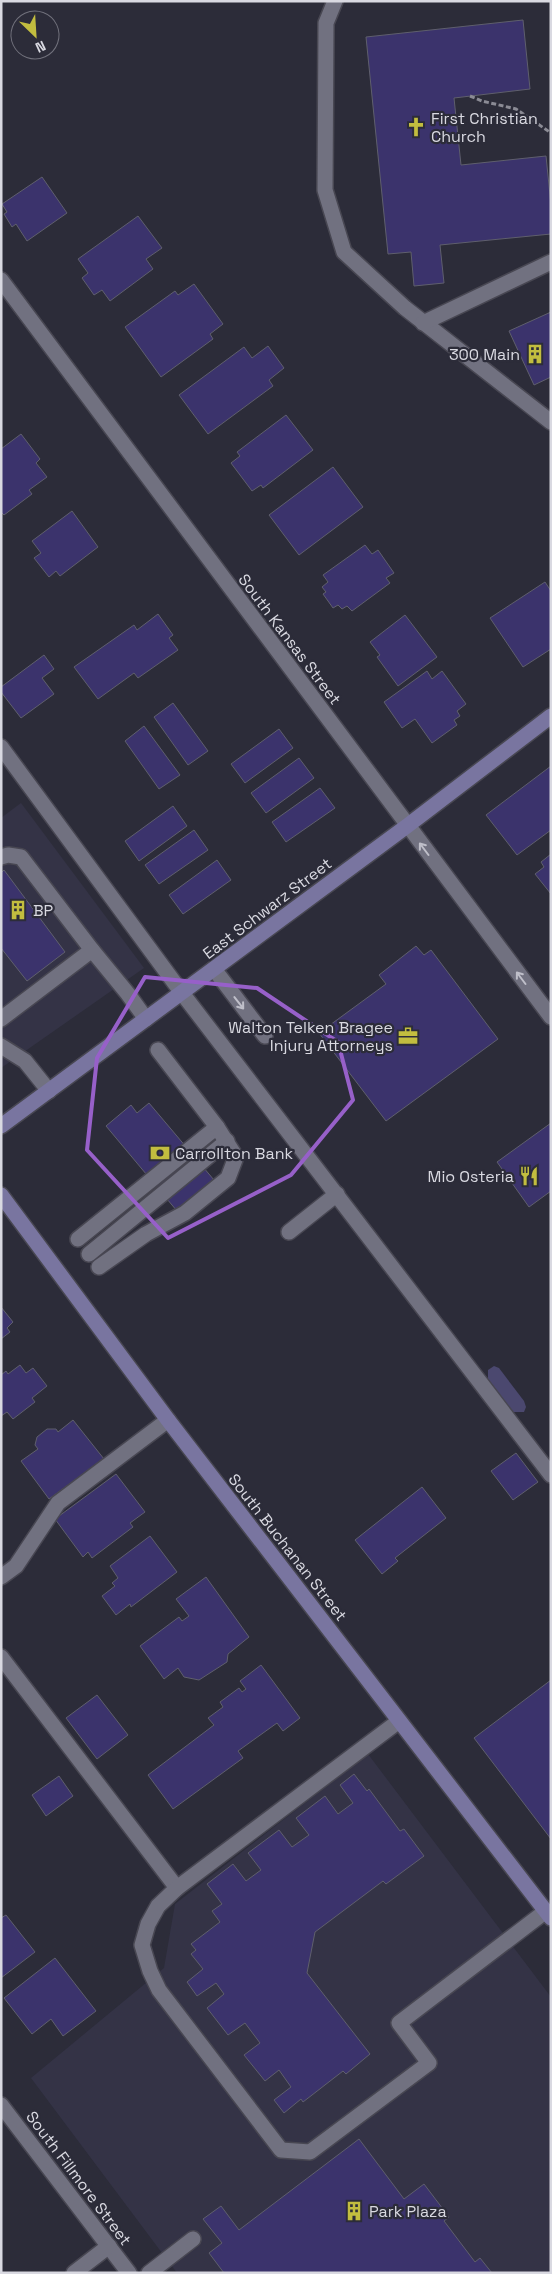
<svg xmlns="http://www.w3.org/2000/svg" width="552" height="2274" viewBox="0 0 552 2274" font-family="'Space Grotesk',sans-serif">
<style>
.built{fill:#343346}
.green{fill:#4b486f}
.building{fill:#3b336c;stroke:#5f5f6d}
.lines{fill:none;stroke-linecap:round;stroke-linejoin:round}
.lane-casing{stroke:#484752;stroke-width:18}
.street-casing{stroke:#484752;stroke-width:18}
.secondary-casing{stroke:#484752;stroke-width:18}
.path{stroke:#8b8b95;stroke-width:3;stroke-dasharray:5 2.5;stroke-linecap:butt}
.lane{stroke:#717180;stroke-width:15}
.street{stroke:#717180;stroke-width:15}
.secondary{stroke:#7975a0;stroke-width:15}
.oneway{stroke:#bfbfc9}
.marked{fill:none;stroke:#9760c9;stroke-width:4;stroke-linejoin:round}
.labels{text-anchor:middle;stroke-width:4.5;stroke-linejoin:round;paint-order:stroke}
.poi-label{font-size:16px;fill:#d9d9e1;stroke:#2c2c39;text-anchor:start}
.street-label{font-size:16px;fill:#d9d9e1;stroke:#2c2c39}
</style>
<rect width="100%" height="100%" fill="#2c2c39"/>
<g class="built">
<path d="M21 803 144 968 1 1068V818Z"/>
<path d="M368 1754 551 1997V2273H177L31 2078 164 1968 175 1904Z"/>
</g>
<path class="green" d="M494 1366 499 1368 524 1401 526 1407 524 1412H513L488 1379V1370Z"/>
<g class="building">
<path d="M523 20 530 89 454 98 461 165 546 156 551 205V234L440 245 444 283 414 286 411 252 388 254 366 37Z"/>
<path d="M42 177 67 213 27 241 16 224 12 227 4 214 7 212 2 204Z"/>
<path d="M138 216 162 248 146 259 153 269 110 301 102 290 94 295 82 278 88 273 78 259Z"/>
<path d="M194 284 223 324 210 334 213 339 161 377 125 327 175 291 178 295Z"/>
<path d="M551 312V377L534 385 509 331Z"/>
<path d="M268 346 284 368 269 380 273 386 208 434 179 395 244 347 252 358Z"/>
<path d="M286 415 313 450 263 488 261 485 252 491 231 463 240 456 237 452Z"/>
<path d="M21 434 40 459 36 463 47 477 29 490 32 494 4 515 1 512V449Z"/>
<path d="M333 467 363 507 299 555 269 515Z"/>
<path d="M72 511 98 547 60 576 56 571 49 577 34 558 41 553 32 541Z"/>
<path d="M365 545 372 554 378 550 394 573 386 578 390 583 352 611 347 606 342 609 338 605 333 608 323 594 326 592 322 587 328 582 323 575Z"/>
<path d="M545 582 551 591V649L523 667 490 618Z"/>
<path d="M158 614 173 635 169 638 178 650 138 678 134 673 98 699 74 667 134 625 137 630Z"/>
<path d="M405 615 437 657 398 686 377 657 380 655 370 642Z"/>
<path d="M44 655 54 669 42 678 54 694 21 718 1 692V687Z"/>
<path d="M427 671 432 679 442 671 466 704 457 711 460 716 454 720 457 725 432 743 415 719 402 728 384 702Z"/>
<path d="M173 703 208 751 188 765 154 717Z"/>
<path d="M144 726 180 775 159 789 125 741Z"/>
<path d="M279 729 293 748 245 783 231 764Z"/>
<path d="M299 758 314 778 266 813 251 793Z"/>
<path d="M551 766V830L517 855 486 815Z"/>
<path d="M320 788 335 808 286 842 272 822Z"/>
<path d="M173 806 187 826 139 861 125 841Z"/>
<path d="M194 830 208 850 159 884 145 865Z"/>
<path d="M551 854V894L535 874 544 867 541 862Z"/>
<path d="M217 860 231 880 183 914 169 895Z"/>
<path d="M4 870 65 952 27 981 1 948V873Z"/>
<path d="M416 946 424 955 431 950 498 1039 386 1121 319 1033 386 984 379 975Z"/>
<path d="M149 1103 214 1180 177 1211 106 1126 131 1105 137 1113Z"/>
<path d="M551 1123V1191L529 1207 497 1162Z"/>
<path d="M1 1307 13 1322 7 1328 10 1332 1 1339Z"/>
<path d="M20 1365 26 1373 33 1368 47 1386 32 1398 35 1402 13 1419 7 1412 1 1416V1375L6 1371 8 1374Z"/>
<path d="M73 1420 104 1459 49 1499 21 1461 38 1449 35 1445 37 1437 47 1429H56L58 1432Z"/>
<path d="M516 1453 538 1482 513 1500 491 1471Z"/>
<path d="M116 1474 145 1512 130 1523 133 1527 92 1558 88 1552 83 1557 55 1519Z"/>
<path d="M422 1487 446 1518 395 1558 398 1561 382 1574 355 1540Z"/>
<path d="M150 1536 177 1572 131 1607 130 1604 116 1615 102 1596 115 1586 112 1583 118 1578 110 1566Z"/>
<path d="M206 1577 249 1637 228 1654 227 1662 199 1680 184 1677 178 1668 164 1679 140 1646 179 1617 182 1621 189 1616 176 1599Z"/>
<path d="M261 1665 300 1718 283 1731 277 1723 238 1751 243 1758 173 1809 148 1775 214 1725 208 1718 223 1707 220 1702 239 1688 242 1692 246 1689 240 1681Z"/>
<path d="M551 1680V1839L474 1738Z"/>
<path d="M97 1695 128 1735 97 1759 66 1718Z"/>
<path d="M354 1774 367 1791 369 1789 400 1831 404 1829 424 1856 386 1884 383 1881 315 1932 307 1973 370 2054 346 2074 343 2071 303 2102 301 2099 284 2113 274 2100 291 2087 279 2070 265 2081 244 2055 260 2043 245 2023 228 2035 207 2008 224 1994 216 1983 197 1996 187 1982 203 1969 191 1954 196 1950 191 1944 220 1922 212 1911 222 1904 207 1884 233 1864 246 1881 261 1870 248 1853 279 1830 292 1847 309 1835 296 1818 325 1796 338 1814 353 1803 340 1785Z"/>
<path d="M59 1776 73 1796 46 1816 32 1795Z"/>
<path d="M6 1915 35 1952 1 1978V1918Z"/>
<path d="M55 1958 96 2011 63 2036 51 2019 32 2034 4 1998Z"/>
<path d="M359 2139 404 2199 424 2184 449 2217 444 2221 475 2262 480 2258 492 2273H224L209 2253 222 2243 203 2219 221 2206 239 2230Z"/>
</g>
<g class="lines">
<defs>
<g id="lane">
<path d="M335 1 326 23 325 190 344 252 405 308 551 422"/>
<path d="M423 323 551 262"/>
<path d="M1 747 182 993 551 1475"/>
<path d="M1 857 8 855 21 857 92 950"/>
<path d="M214 969 265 1036"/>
<path d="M1 1019 92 950 128 994 146 1019"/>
<path d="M1 1046 25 1061 49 1091"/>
<path d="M289 1232 337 1194"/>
<path d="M78 1239 217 1127"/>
<path d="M89 1254 227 1141"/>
<path d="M99 1267 146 1234 185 1213 228 1178 236 1157 217 1127 158 1050"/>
<path d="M1 1577 16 1566 58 1503 168 1420"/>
<path d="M1 1657 177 1888"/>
<path d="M399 1721 177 1888 158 1906 148 1924 142 1945 150 1971 159 1990 281 2150 310 2152 429 2063 399 2023 546 1911"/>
<path d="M149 2273 193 2239"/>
</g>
<g id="street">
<path d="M1 280 551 1017"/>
<path d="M1 2105 129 2273"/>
<path d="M74 2273 109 2246"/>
</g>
<g id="secondary">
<path d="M1 1126 407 826 551 716"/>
<path d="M1 1195 168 1420 551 1918"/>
</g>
</defs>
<use href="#lane" class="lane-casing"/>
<use href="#street" class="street-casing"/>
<use href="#secondary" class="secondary-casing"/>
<path class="path" d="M470 96 482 101 516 109 551 133"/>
<use href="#lane" class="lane"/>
<use href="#street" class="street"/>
<use href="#secondary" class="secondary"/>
</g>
<defs><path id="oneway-shaft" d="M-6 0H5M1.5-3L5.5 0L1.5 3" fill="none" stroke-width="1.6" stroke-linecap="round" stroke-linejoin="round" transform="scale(1.25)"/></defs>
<g class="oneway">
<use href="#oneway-shaft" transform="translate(424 849) rotate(-127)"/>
<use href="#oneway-shaft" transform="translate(521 978) rotate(-127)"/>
<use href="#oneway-shaft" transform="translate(239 1003) rotate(52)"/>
</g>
<path class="marked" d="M145 977 257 988 338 1042 353 1100 291 1175 168 1238 87 1150 97 1058Z"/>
<defs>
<symbol id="church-bare" viewBox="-9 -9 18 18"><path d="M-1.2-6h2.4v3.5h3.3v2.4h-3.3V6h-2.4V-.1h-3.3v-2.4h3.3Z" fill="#c2bd3f" stroke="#2c2c39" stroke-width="2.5" paint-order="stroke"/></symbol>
<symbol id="building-bare" viewBox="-9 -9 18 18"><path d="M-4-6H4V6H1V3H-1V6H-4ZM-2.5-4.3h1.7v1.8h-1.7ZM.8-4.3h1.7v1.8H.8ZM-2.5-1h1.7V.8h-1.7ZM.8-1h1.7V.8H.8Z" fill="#c2bd3f" stroke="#2c2c39" stroke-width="2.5" paint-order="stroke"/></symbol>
<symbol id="office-bare" viewBox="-9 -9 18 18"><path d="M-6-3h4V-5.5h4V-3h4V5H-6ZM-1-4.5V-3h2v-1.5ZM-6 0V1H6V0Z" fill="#c2bd3f" stroke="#2c2c39" stroke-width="2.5" paint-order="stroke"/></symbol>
<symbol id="bank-bare" viewBox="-9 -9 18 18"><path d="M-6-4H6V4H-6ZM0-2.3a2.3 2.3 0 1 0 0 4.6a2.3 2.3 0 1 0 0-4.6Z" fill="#c2bd3f" stroke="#2c2c39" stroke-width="2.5" paint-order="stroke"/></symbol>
<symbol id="restaurant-bare" viewBox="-9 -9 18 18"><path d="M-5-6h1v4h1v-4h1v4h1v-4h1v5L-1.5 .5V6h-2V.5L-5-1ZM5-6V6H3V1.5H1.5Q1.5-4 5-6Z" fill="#c2bd3f" stroke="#2c2c39" stroke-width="2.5" paint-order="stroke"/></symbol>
</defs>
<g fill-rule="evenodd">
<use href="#church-bare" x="402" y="113" width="28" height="28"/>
<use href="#building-bare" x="521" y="340" width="28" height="28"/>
<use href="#building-bare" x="4" y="896" width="28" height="28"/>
<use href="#office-bare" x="394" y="1022" width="28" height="28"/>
<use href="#bank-bare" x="146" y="1139" width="28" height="28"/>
<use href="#restaurant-bare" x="515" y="1162" width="28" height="28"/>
<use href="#building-bare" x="340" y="2197" width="28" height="28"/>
</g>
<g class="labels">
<g class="poi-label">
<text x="431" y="124">First Christian<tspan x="431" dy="18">Church</tspan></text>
<text x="520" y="360" text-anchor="end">300 Main</text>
<text x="33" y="916">BP</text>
<text x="393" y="1033" text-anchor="end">Walton Telken Bragee<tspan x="393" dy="18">Injury Attorneys</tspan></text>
<text x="175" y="1159">Carrollton Bank</text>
<text x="514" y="1182" text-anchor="end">Mio Osteria</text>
<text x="369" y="2217">Park Plaza</text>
</g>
<g class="street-label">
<text transform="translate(290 639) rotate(53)" y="6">South Kansas Street</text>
<text transform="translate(267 908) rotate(-37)" y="6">East Schwarz Street</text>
<text transform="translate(288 1547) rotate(52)" y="6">South Buchanan Street</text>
<text transform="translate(79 2178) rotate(53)" y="6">South Fillmore Street</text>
</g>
</g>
<rect width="552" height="2274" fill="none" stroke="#d9d9e1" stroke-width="5"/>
<g transform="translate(35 35) rotate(155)"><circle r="24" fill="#2c2c39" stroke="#71717c"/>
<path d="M0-4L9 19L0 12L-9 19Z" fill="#c2bd3f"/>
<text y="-8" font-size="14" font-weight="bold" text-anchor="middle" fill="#d9d9e1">N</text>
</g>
</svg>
